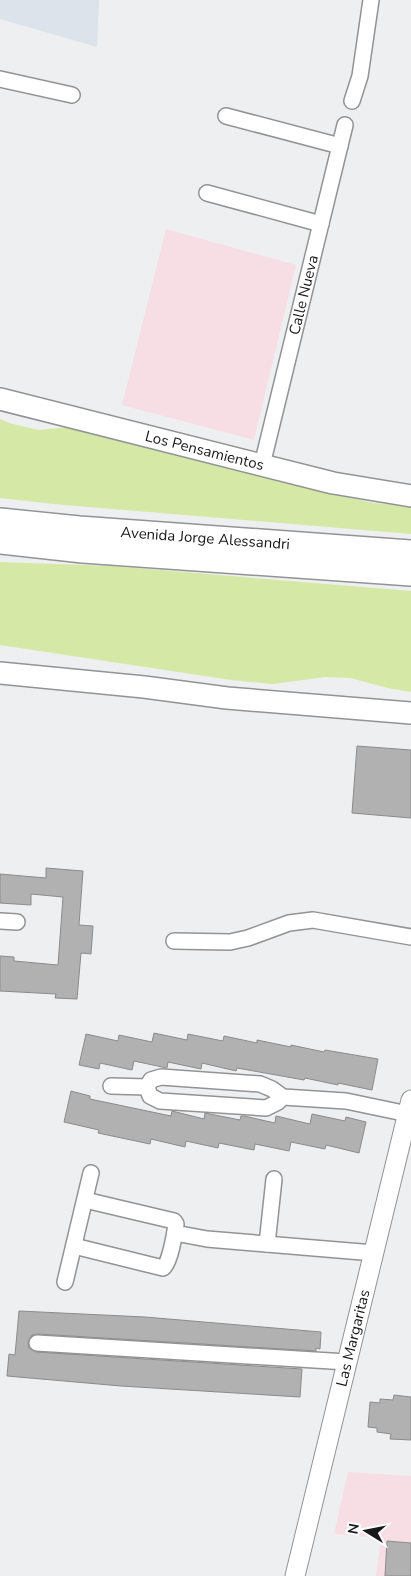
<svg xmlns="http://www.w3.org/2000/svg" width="411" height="1576" viewBox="0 0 411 1576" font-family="'Nunito Sans',sans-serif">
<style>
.commercial{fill:#f7dde4}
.built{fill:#dce3ea}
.green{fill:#d6e8a6}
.building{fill:#b2b1b2;stroke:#8b8b8c}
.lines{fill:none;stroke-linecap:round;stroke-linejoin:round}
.minor-casing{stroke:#929394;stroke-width:18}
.tertiary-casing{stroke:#929394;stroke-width:21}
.secondary-casing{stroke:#929394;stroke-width:24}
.trunk-casing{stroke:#929394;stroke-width:28}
.minor{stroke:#fff;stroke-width:15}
.tertiary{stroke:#fff;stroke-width:19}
.secondary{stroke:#fff;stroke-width:21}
.trunk{stroke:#fff;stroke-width:25}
.labels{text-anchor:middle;stroke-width:5;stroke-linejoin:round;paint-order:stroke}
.street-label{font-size:15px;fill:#181819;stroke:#fbfdfe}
</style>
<rect width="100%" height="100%" fill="#eeeff0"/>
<g class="commercial">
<path d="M166 229 296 265 254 440 122 405Z"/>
<path d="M348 1472 411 1476V1576H376L381 1538 334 1534Z"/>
</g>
<path class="built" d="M0 0H99L97 47 0 19Z"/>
<g class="green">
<path d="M0 419 9 423 39 430 68 427 183 455 284 483 374 503 411 506V534L53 504 0 498Z"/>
<path d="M0 562 111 566 411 591V692L388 688 350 678 325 677 273 684 231 680 0 645Z"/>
</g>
<g class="building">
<path d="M357 746 411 750V818L352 813Z"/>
<path d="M46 868 83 871 79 925 93 926 91 954 81 953 77 999 55 998 56 994 0 991V956L14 957V961L58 965 63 897 31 894V905L0 903V874L46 878Z"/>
<path d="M154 1033 187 1040 188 1034 223 1041 224 1036 257 1043V1040L291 1047V1045L324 1052 325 1050 378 1059 372 1090 338 1083V1085L305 1078 304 1080 237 1068 236 1071 202 1063 201 1069 168 1062 167 1068 134 1061 132 1070 100 1063 99 1069 79 1065 86 1034 118 1041 119 1035 152 1042Z"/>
<path d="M71 1091 90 1096V1099L171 1116 172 1111 204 1119 205 1113 240 1120 241 1116H244L275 1123 276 1116 310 1124 312 1114 345 1121 346 1117 366 1122 359 1153 326 1145 325 1149 291 1142 289 1151 255 1144 254 1150 219 1143 218 1148 186 1141 185 1147 151 1139 150 1144 98 1133 99 1130 64 1122Z"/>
<path d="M19 1311 145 1317 321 1332 320 1349 316 1348V1351L38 1334 32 1335 28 1342 29 1348 36 1352 302 1369 300 1397 121 1386 7 1376 9 1354 15 1355Z"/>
<path d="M394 1395 411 1397V1440L390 1439 391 1434 377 1432V1428L368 1427 370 1402 380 1403V1399L393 1400Z"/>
<path d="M387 1541 411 1543V1576H385Z"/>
</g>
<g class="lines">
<defs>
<g id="minor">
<path d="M0 79 72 95"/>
<path d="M352 101 360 76 371 0"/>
<path d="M226 116 340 146"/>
<path d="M207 193 321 224"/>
<path id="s1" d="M262 465 345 125"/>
<path d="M0 921 17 922"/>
<path d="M174 941 230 942 248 938 289 923 313 920 411 937"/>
<path d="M111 1086 147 1087"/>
<path d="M283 1097 278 1102 266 1108 160 1101 150 1096 147 1087 151 1080 161 1077 260 1084 272 1089 283 1097 346 1101 408 1114"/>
<path d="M175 1233 207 1239 374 1253"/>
<path d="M267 1244 274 1179"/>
<path d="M74 1246 163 1268C170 1263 175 1233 176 1224L174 1221 85 1200"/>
<path d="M65 1282 91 1173"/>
<path d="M37 1343 347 1362"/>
</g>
<g id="tertiary">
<path id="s2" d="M295 1576 411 1100"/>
</g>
<g id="secondary">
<path id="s3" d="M0 399 333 483 411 496"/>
<path d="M0 673 144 687 227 698 411 713"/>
</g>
<g id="trunk">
<path id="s4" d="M0 521 79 529 411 553"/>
<path d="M0 541 83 550 411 573"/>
</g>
</defs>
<use href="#minor" class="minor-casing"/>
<use href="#tertiary" class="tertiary-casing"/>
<use href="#secondary" class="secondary-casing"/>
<use href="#trunk" class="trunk-casing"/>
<use href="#minor" class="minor"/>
<use href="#tertiary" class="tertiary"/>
<use href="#secondary" class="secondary"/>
<use href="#trunk" class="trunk"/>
</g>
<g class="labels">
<g class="street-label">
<text dy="5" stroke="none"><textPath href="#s1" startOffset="175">Calle Nueva</textPath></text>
<text dy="5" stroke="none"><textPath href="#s3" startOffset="211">Los Pensamientos</textPath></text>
<text dy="5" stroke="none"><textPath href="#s4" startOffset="206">Avenida Jorge Alessandri</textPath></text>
<text dy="5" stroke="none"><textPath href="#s2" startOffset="245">Las Margaritas</textPath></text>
</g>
</g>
<g transform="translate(366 1531) rotate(280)" stroke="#fbfdfe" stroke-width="4" paint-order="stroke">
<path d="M0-4L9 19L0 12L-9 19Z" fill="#181819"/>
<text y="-8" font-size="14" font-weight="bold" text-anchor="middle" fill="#181819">N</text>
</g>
</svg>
